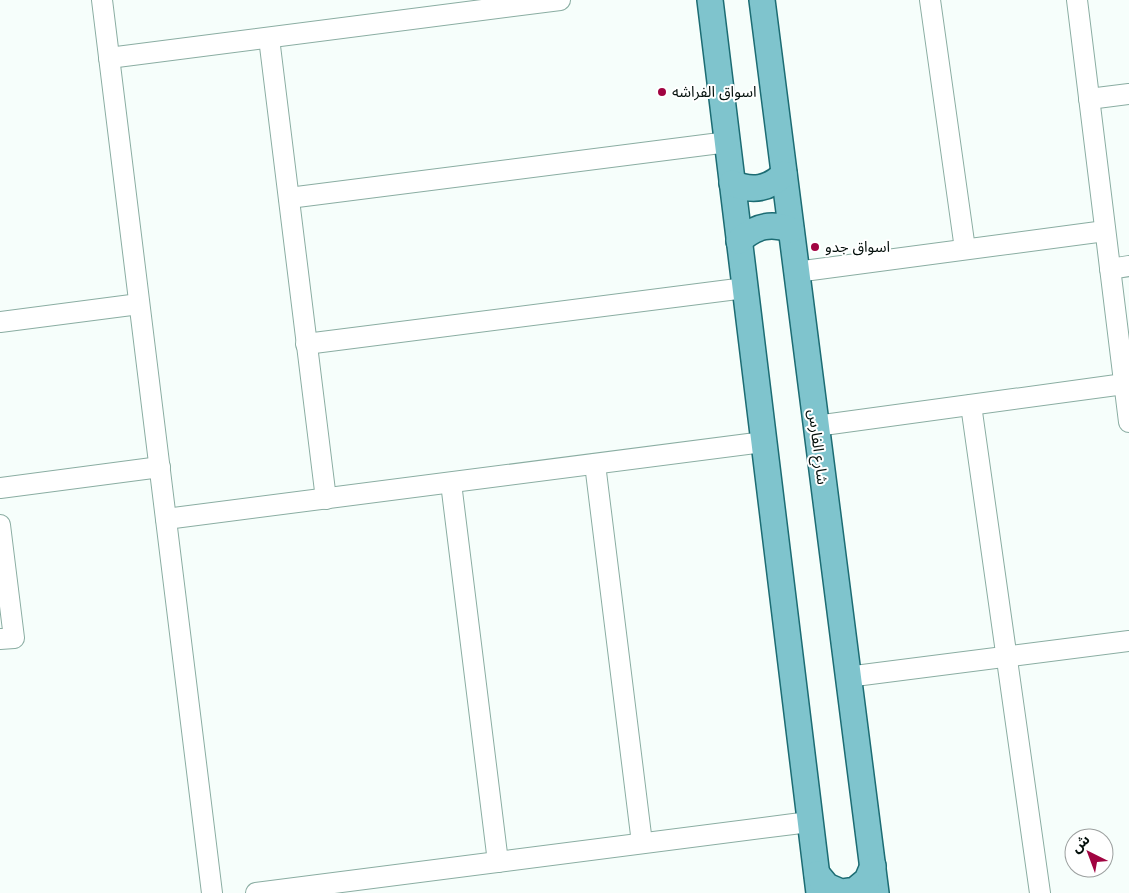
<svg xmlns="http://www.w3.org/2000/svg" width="1129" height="893" viewBox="0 0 1129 893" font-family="'Varela Round','Noto Sans Arabic',sans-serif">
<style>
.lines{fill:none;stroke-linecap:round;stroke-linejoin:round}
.minor-casing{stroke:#8aada2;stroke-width:22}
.major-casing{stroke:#1c6c73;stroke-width:28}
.minor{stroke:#fff;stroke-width:20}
.major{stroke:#7fc4cd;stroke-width:25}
.poi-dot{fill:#a10441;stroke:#fff;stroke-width:2}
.labels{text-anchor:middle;stroke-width:4;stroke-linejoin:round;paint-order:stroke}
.poi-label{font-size:15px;fill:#04100c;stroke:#fff;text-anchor:start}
.street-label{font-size:15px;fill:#04100c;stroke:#fff}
</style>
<rect width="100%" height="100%" fill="#f6fefb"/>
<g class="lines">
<defs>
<g id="minor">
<path d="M102 0 212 893"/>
<path d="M930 0 965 249"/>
<path d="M1077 0 1129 422"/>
<path d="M269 38 326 499"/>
<path d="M109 58 560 0"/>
<path d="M1089 99 1129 94"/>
<path d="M289 198 728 142"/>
<path d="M1110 269 1129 266"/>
<path d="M796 272 1105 231"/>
<path d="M0 322 139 304"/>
<path d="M306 344 745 288"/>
<path d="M971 405 1040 893"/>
<path d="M816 426 1124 384"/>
<path d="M595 464 642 843"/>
<path d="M451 483 498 862"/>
<path d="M0 488 160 467"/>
<path d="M166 519 764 442"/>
<path d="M0 525 14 638 0 639"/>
<path d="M847 677 1129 641"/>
<path d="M256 893 809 822"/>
</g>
<g id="major">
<path d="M710 0 819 893"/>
<path d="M762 0 876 893"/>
<path d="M732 183C752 192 769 189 784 174"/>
<path d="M739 241C755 226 771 222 791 230"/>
<path d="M817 874 827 886 841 892 855 890 867 880 873 866"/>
</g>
</defs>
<use href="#minor" class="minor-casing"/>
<use href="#major" class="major-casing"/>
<use href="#minor" class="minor"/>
<use href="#major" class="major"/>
</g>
<g class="poi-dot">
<circle cx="662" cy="92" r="5"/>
<circle cx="815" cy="247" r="5"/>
</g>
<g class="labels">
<g class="poi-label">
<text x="672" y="97">اسواق الفراشه</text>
<text x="825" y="252">اسواق جدو</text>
</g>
<g class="street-label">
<text transform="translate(818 447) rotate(83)" y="5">شارع الفارس</text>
</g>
</g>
<g transform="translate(1089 853) rotate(318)"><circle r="24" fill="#ffffff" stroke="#9b9f9e"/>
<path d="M0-4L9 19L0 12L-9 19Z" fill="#a10441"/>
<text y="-8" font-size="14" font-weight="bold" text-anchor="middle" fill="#04100c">ش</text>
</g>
</svg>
